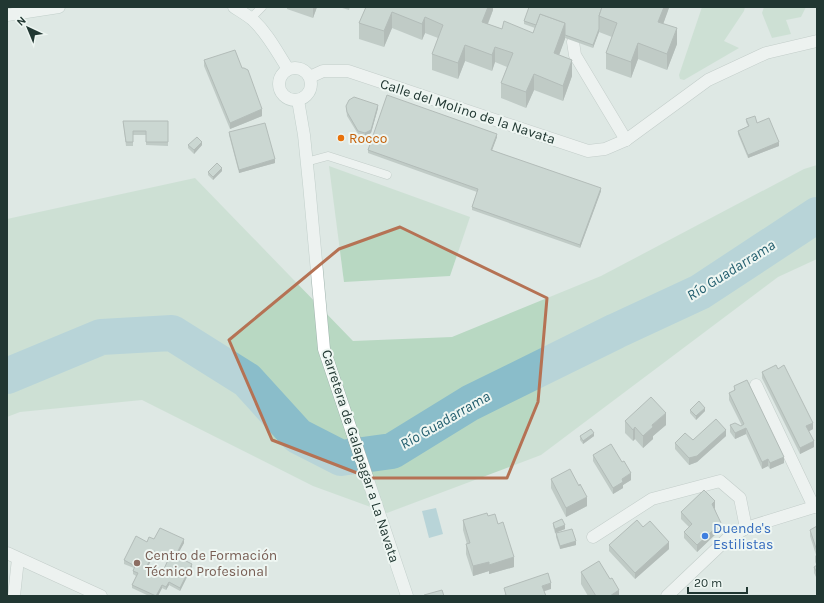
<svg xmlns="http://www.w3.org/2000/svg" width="824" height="603" viewBox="0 0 824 603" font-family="Karla,sans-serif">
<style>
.green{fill:#b8d8c2}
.water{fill:#8abdca}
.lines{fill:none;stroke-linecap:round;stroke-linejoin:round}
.river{stroke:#8abdca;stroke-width:36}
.service-casing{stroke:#a2afab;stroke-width:9}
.minor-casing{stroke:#a2afab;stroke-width:13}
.secondary-casing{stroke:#9fb3ad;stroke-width:13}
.service{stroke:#fff;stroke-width:8}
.minor{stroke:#fff;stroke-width:12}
.secondary{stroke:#fff;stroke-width:12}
.wall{fill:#9ba8a3;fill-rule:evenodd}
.shaded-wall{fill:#7e8884}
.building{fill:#b4c3bd;stroke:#7e8884;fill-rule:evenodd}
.marked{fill:none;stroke:#b57254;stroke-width:3;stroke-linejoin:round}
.food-dot{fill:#e8710a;stroke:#eef6f2;stroke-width:1.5}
.shop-dot{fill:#3f7fe0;stroke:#eef6f2;stroke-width:1.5}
.education-dot{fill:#8d6e63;stroke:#eef6f2;stroke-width:1.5}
.labels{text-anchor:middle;stroke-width:4;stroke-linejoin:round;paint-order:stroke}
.street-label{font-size:14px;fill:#213732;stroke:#eef6f2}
.food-label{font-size:14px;fill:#c56008;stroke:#eef6f2;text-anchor:start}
.shop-label{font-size:14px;fill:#366cbe;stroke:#eef6f2;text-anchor:start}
.education-label{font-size:14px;fill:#785e54;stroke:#eef6f2;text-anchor:start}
.water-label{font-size:15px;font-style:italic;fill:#215d6d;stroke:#eef6f2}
</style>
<rect width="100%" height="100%" fill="#dee8e4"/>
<g class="green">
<path d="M702 7H745L744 11 724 41 739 48 684 80 680 79 679 75Z"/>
<path d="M764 7H806L801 17 786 20 791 34 772 38 762 13Z"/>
<path d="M817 165V259L778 277 541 455 387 513 313 486 142 400 20 412 7 417V219L195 178 353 341 452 337 601 276 804 169Z"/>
<path d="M329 166 470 217 450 276 344 282Z"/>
</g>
<path class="water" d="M436 508 443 534 429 538 422 511Z"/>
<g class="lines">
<path class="river" d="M7 376 101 337 172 333 247 380 298 436 341 458 392 451 470 403 616 331 700 292 817 215"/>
<defs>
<g id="service">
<path d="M251 18 262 7"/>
<path d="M306 162 328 156 387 175"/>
</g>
<g id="minor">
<path d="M573 42 575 55 626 140"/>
<path d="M310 77 323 71H348L588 151 605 149 626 140 708 80 766 53 817 41"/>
<path d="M756 385 814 507"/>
<path d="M593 537 652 499 720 481 740 498 746 528"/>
<path d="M7 553 101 596"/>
<path d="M14 596 18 559"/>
<path d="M667 596 727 539 746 528 817 506"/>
</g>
<g id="secondary">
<path d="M234 7C240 11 247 15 253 20 268 34 277 52 288 69"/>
<path d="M7 15 59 7"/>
<circle cx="295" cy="84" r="16"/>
<path d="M298 100 304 135 309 184 324 349 407 596"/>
</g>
</defs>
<use href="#service" class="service-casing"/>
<use href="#minor" class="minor-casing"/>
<use href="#secondary" class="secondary-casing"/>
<use href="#service" class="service"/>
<use href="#minor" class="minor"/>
<use href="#secondary" class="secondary"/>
</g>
<g class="wall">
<path d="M287 7H317L313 18 287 9Z"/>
<path d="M339 7H350L349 10Z"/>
<path d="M366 7H493V10L488 24 502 29 533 33 535 28 524 24V21L669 7 663 24 677 44 667 70 638 59 631 78 606 69V53L612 37 599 32 593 48 565 38 559 55 572 76 563 101 534 90 526 108 501 98V83L507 67 495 62 492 71 465 61 458 79 432 70V54L438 38 425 33 422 40 392 28 384 47 359 39V23Z"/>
<path d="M204 60 242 68 262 116 230 129 204 66Z"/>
<path d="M346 106 378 108 371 133 365 136 358 134 347 116Z"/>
<path d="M746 119 757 123 779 146 748 158 738 134V131L748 126 746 122Z"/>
<path d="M123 121H168V146L146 145V135H133V146H126Z"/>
<path d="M229 132 275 163 239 173 229 135Z"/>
<path d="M497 137 492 150 601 191 580 248 472 210V207L477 192 368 153V150Z"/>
<path d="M188 145H202L194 154 188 148Z"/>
<path d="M222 171 213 180 208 175V172Z"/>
<path d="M778 369 813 429 809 431 814 447 800 454 762 378V372Z"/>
<path d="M734 386 784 463 770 469 768 466 762 469 746 434 735 439 730 432V425L741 426H742L729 400V393L734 391Z"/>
<path d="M690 410 705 411 696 420 690 413Z"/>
<path d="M625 421 666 425 653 436V439L643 448 635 439 633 441 625 433Z"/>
<path d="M580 436H594L583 444 580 440Z"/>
<path d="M726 436 697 462 689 465 675 449V443Z"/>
<path d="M593 455 631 480 623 485V488L613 494 593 461Z"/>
<path d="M551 479 587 506 566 517 551 488Z"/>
<path d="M715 508V509L721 529 697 552 684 538V532L689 527 681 519V512Z"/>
<path d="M488 516 498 524 514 567 489 574V571L473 576 466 554V544H467L463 530V520Z"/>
<path d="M553 523 565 529 555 533 553 526Z"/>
<path d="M817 526V579L814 573V567L817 566 815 562V556L816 555 810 536V530Z"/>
<path d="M643 527 669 549 635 579 609 551V545Z"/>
<path d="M556 533 576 545 560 549 556 537Z"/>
<path d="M147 542 184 543 179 551 183 556 182 559 192 567 180 591 169 585 166 590 162 588 158 596H149L132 588V585L136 576 133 574V571L134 568 124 564V560ZM154 554 168 561 162 573 148 567Z"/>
<path d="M581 572 619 596H588L581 584Z"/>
</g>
<g class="shaded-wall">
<path d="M313 7H317L313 18Z"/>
<path d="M488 7H493V10L482 38V22Z"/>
<path d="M664 7H669V8L658 38V22Z"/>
<path d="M392 12V28L384 47V31Z"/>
<path d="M425 17V33L422 40V24Z"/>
<path d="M565 23V39L554 69V53Z"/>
<path d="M677 28V44L667 70V54Z"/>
<path d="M599 29V32L593 48V45Z"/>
<path d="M638 43V59L631 78V62Z"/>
<path d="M465 45V61L458 79V63Z"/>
<path d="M495 47V62L492 71V55Z"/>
<path d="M572 60V76L563 101V86Z"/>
<path d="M534 74V90L526 108V92Z"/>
<path d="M378 105V108L371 133 365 136V133Z"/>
<path d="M262 109V116L230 129V123Z"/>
<path d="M497 134V137L491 153V150Z"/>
<path d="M202 142V145L194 154V150Z"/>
<path d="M779 142V146L748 158V155Z"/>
<path d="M275 159V163L239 173V170Z"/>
<path d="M222 168V171L213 180V177Z"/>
<path d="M601 188V191L580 248V245Z"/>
<path d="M705 408V411L696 420V416Z"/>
<path d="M666 413V425L653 436V439L643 448V436L652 425Z"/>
<path d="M813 423V429L806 433V426Z"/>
<path d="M635 427V439L633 441V430Z"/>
<path d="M746 428V434L735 439V433Z"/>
<path d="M726 430V436L697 462 689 465V458Z"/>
<path d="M594 433V436L583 444V441Z"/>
<path d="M814 441V447L800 454V448Z"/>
<path d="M784 457V463L770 469V463Z"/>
<path d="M768 459V466L762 469V462Z"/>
<path d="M631 473V480L623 485V488L613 494V488L622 479Z"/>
<path d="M587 497V506L566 517V508Z"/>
<path d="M715 501V508L712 511V504Z"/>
<path d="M721 523V529L697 552V545Z"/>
<path d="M565 525V529L555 533V529Z"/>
<path d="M184 539V543L178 554V551Z"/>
<path d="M576 541V545L560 549V546Z"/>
<path d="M669 542V549L635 579V573Z"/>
<path d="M154 551V554L147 569V566Z"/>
<path d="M514 557V567L489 574V565Z"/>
<path d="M489 562V571L473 576V566Z"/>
<path d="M192 564V567L180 591V588Z"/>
<path d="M169 582V585L166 590V587Z"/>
<path d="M551 583V589L542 592V586Z"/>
<path d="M162 585V588L158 596H156Z"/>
<path d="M619 590V596H610Z"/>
</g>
<g class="building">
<path d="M366 7H488L482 22 502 29 504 21 533 33 540 14 565 23 554 53 572 60 563 86 534 74 526 92 501 83 513 53 495 47 492 55 465 45 458 63 432 54 443 25 425 17 422 24 392 12 384 31 359 23Z"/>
<path d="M529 7H602L599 16V29L593 45 565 35V23L540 14 536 25 524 21Z"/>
<path d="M602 7H664L658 22 677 28 667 54 638 43 631 62 606 53 617 23 599 16Z"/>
<path d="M235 50 242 68H244L248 70 262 109 230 123 204 60Z"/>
<path d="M387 95 497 134 491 150 601 188 580 245 472 207 478 189 368 150Z"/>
<path d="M354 97 378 105 371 130 365 133 358 131 347 112 346 106 349 100Z"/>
<path d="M755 116 757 123 769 118 779 142 748 155 738 131 749 126 746 119Z"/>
<path d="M123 121H168V142H146V131H133V142H126Z"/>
<path d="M265 123 275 159 239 170 229 132Z"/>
<path d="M197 137 202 142 194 150 188 145Z"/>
<path d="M217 163 222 168 213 177 208 172Z"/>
<path d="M776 365 778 369 784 365 813 423 806 426 814 441 800 448 762 372Z"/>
<path d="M747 380 784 457 770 463 768 459 762 462 746 428 735 433 730 425 735 423 741 426 744 424 729 393 735 390 734 386Z"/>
<path d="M651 397 666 413 652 425 653 427 643 436 635 427 633 430 625 421Z"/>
<path d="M699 401 705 408 696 416 690 410Z"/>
<path d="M716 419 726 430 697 456 689 458 675 443 685 433 693 440Z"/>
<path d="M591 429 594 433 583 441 580 436Z"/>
<path d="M611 444 622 462 624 461 631 473 622 479 623 482 613 488 593 455Z"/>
<path d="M570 469 579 486 580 484 587 497 566 508 551 479Z"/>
<path d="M704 490 715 501 712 504 721 523 697 545 684 532 692 524 681 512Z"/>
<path d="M487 513 488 516 495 514 498 524 503 522 514 557 489 565V562L473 566 466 544 470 543 463 520Z"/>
<path d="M562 519 565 525 555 529 553 523Z"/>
<path d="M637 520 643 527 650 521 669 542 635 573 609 545Z"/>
<path d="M817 526V551L810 530Z"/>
<path d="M160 528 184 539 178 551 183 553 180 558 192 564 180 588 169 582 166 587 162 585 156 596 132 585 138 573 133 571 135 566 124 560 136 536 147 542 149 537 154 539ZM154 551 169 558 162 573 147 566Z"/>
<path d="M572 529 576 541 560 546 556 533Z"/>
<path d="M599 561 610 579 612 578 619 590 610 596H596L581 572Z"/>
<path d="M817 565V573L814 567Z"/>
<path d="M548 573 551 583 542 586 546 596H502L506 595 504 588Z"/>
<path d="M442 590 444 596H424V595Z"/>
</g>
<path d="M0 0H824V603H0ZM400 227 547 298 538 402 507 478H370L272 440 229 340 339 249Z" fill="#dee8e4" fill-opacity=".55" fill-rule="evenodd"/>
<path class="marked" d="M400 227 547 298 538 402 507 478H370L272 440 229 340 339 249Z"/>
<circle class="food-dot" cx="341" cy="138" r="4"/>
<circle class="shop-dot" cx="705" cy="536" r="4"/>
<circle class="education-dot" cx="137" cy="563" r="4"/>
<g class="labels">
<g class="street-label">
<text transform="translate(468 111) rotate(18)" y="5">Calle del Molino de la Navata</text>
<text transform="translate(361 456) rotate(72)" y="5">Carretera de Galapagar a La Navata</text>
</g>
<g class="food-label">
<text x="349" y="143">Rocco</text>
</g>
<g class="shop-label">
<text x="713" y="533">Duende's<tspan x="713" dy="16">Estilistas</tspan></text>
</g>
<g class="education-label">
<text x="145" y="560">Centro de Formación<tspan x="145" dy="16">Técnico Profesional</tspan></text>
</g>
<g class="water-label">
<text transform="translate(731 270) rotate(-32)" y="5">Río Guadarrama</text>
<text transform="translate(445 420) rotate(-30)" y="5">Río Guadarrama</text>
</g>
</g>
<rect width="824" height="603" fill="none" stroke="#213732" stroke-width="16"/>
<g transform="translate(28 28) rotate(316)" stroke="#eef6f2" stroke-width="3" paint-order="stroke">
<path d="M0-3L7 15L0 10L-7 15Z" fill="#213732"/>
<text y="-6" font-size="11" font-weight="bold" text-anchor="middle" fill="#213732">N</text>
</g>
<path d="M688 587v6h59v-6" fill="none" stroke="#213732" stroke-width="2"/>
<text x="694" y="587" font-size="12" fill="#213732" stroke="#eef6f2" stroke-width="3" paint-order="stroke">20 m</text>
</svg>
